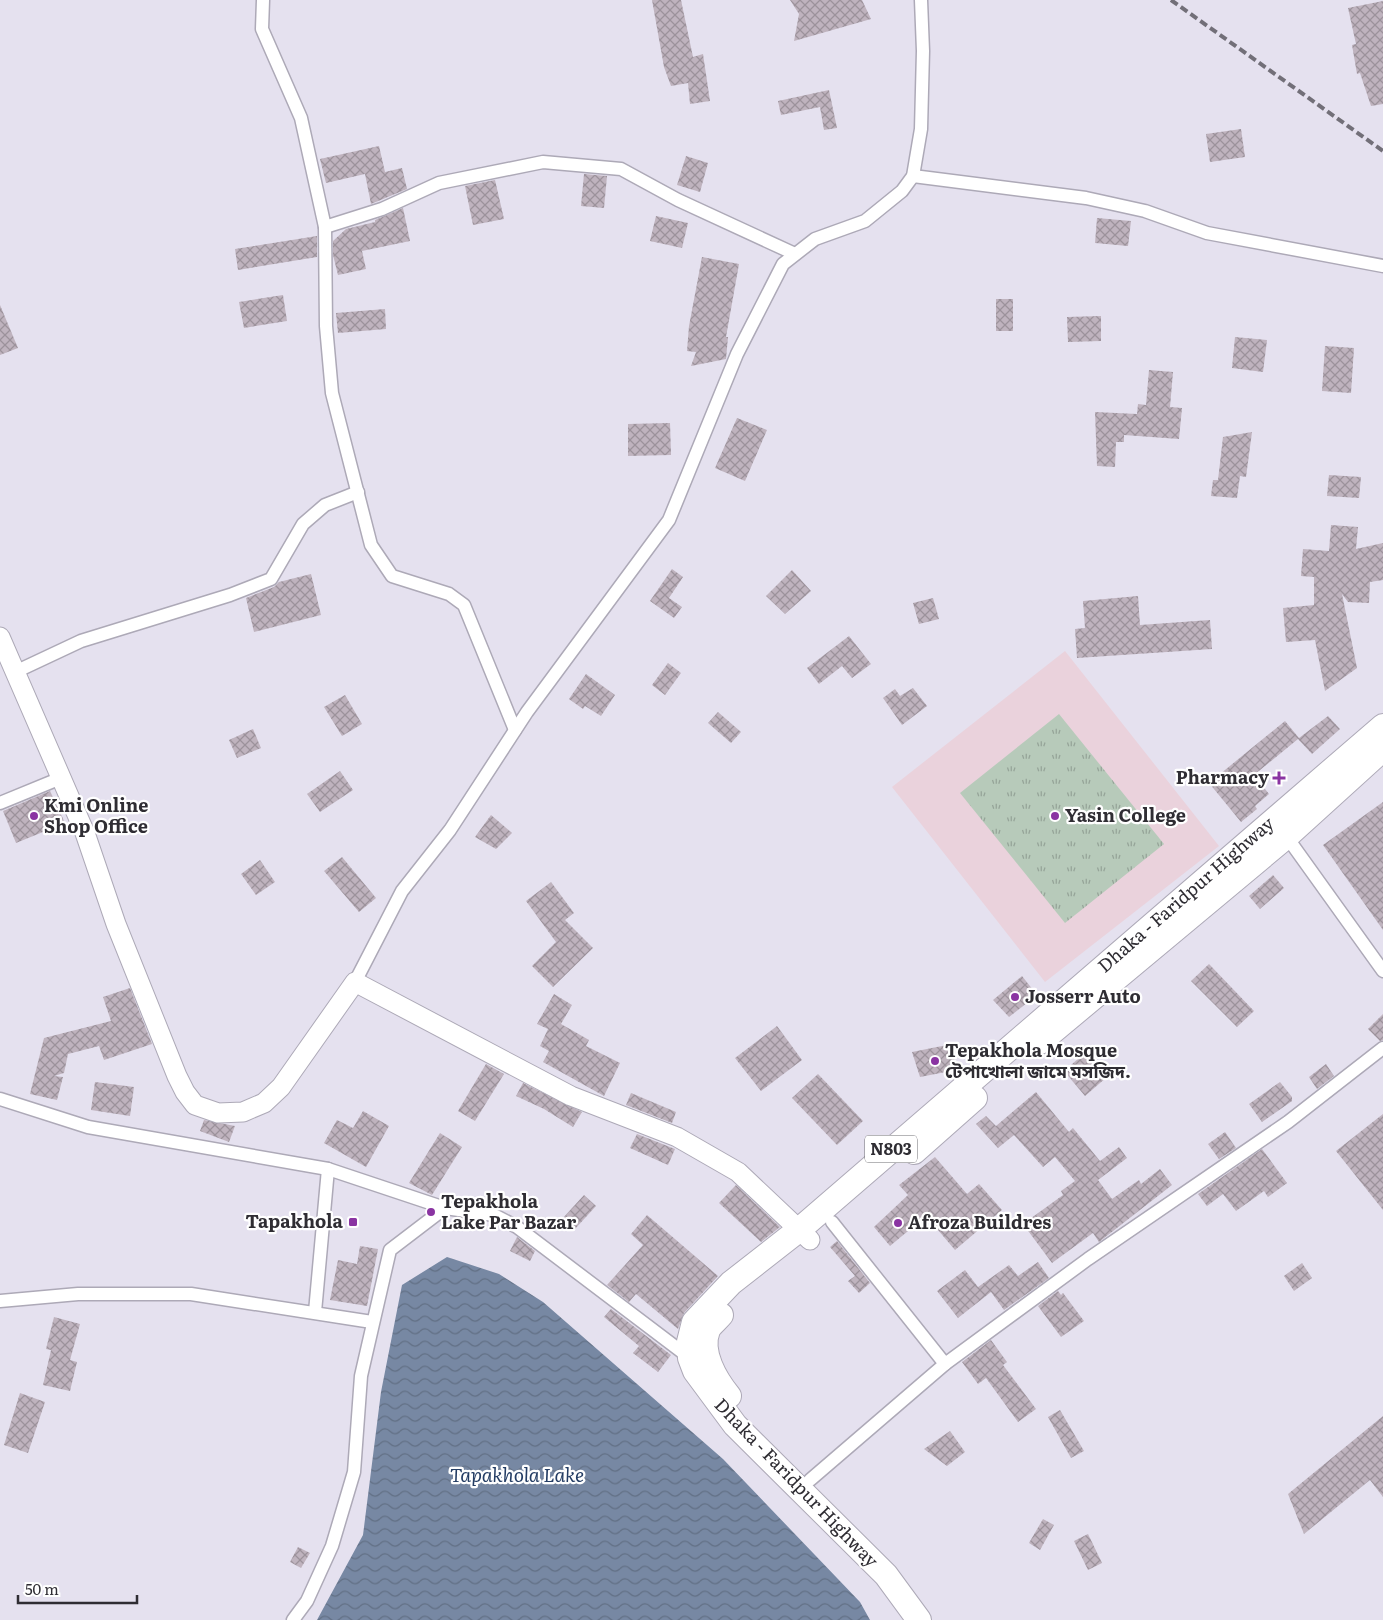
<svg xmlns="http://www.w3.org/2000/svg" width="1383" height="1620" viewBox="0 0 1383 1620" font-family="Literata,'Noto Sans Bengali',serif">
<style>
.education{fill:#ead2dc}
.grass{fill:url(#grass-tufts)}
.water{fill:url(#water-waves)}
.building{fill:url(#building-cross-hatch)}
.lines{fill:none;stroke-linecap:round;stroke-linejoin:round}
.street-casing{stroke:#ada9b7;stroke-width:15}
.secondary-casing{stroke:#ada9b7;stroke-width:21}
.highway-casing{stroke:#ada9b7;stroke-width:26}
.street{stroke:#fff;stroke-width:12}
.secondary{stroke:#fff;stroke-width:19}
.highway{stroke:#fff;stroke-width:24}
.rail{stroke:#726f78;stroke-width:4;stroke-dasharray:8 4;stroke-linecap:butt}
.poi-dot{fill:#8a34a2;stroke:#fff;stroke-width:2}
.labels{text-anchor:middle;stroke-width:4.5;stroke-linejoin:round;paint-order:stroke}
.shield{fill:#fff;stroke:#6d6c70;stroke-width:1}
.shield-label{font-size:16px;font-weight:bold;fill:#2f2d33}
.poi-label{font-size:18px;font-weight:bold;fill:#2f2d33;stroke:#fff;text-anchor:start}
.street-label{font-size:18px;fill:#2f2d33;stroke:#fff}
.water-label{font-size:19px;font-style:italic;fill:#243d64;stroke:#fff}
</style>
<defs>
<pattern id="grass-tufts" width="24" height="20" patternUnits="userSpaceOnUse" patternTransform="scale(1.25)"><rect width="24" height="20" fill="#b7caba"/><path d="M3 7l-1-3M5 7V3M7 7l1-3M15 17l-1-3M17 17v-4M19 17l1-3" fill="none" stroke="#95a498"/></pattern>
<pattern id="water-waves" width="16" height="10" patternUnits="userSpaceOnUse" patternTransform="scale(1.25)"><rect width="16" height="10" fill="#7788a3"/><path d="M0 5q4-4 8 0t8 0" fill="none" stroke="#627085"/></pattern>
<pattern id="building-cross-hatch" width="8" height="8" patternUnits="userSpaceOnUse" patternTransform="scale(1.25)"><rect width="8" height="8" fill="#bfb3be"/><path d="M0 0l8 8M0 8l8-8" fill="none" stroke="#9c929b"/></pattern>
</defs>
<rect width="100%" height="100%" fill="#e5e1ef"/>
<path class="education" d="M1065 651 1219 846 1045 982 892 787Z"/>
<path class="grass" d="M1059 714 1164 844 1065 923 960 793Z"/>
<path class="water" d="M447 1257 499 1274 543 1302 723 1459 860 1602 870 1620H317L363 1535 381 1392 402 1285Z"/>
<g class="building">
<path d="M652 0H681L693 57 703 54 710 101 690 104 688 83 671 86 664 67Z"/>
<path d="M790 0H862L871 19 794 41 799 14Z"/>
<path d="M1383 1V104L1371 106 1360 73 1357 74 1352 45 1356 44 1348 8Z"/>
<path d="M829 90 837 128 824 130 820 107 781 115 778 101Z"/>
<path d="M1241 129 1245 157 1210 162 1206 134Z"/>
<path d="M379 146 385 172 402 168 407 189 371 204 365 174 326 183 320 159Z"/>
<path d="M686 156 708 163 700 192 677 185Z"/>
<path d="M584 174 607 176 604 208 581 206Z"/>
<path d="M495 180 504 219 473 225 465 186Z"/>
<path d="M403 208 410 241 362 251 366 269 338 275 333 255V241L346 229 375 222V220Z"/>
<path d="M656 216 688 223 682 248 650 241Z"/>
<path d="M1097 218 1131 221 1128 246 1095 243Z"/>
<path d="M317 236V257L238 270 235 249Z"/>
<path d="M702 257 739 264 726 337H728L726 359 691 366 696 352 687 351 689 326Z"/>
<path d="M283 295 287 321 244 328 239 302Z"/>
<rect x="996" y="299" width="17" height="32"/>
<path d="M0 305 18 348 0 355Z"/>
<path d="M385 309 386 329 338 333 336 313Z"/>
<path d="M1101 316V341L1068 342 1067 317Z"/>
<path d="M1235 337 1267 340 1263 372 1232 368Z"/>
<path d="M1325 346 1354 348 1351 393 1322 391Z"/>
<path d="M1149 370 1173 372 1170 407 1182 408 1179 439 1124 435V442H1116L1115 467 1097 466 1095 412 1137 414 1138 404 1146 405Z"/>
<path d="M737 418 767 430 745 481 715 468Z"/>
<path d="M670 423 671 455 628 456V424Z"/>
<path d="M1252 432 1246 477 1240 476 1237 498 1211 496 1213 480H1218L1223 437Z"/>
<path d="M1329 475 1361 477 1359 498 1327 496Z"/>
<path d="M1331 525 1358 527 1356 549 1383 543V580L1370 582 1369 603 1348 602 1342 594 1357 668 1325 691 1315 640 1286 642 1283 608 1314 605V577L1301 576 1303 549 1329 551Z"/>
<path d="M672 569 683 577 669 598 682 607 674 618 650 601Z"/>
<path d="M792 570 811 591 785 614 766 596Z"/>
<path d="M311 574 321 615 254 632 246 598 274 587 279 582Z"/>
<path d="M1138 596 1140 625 1210 620 1212 649 1077 658 1075 629 1085 628 1083 601Z"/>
<path d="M933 598 939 619 919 624 913 603Z"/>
<path d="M849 636 871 664 852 678 842 666 819 684 807 668Z"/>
<path d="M668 663 681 673 665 695 652 685Z"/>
<path d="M586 674 615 695 601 716 585 706 583 709 569 699Z"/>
<path d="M913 688 927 706 902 725 883 698 895 689 900 696Z"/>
<path d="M345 695 362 724 342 736 324 707Z"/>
<path d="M718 712 741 732 731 743 708 723Z"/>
<path d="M1328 716 1340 729 1312 754 1298 739 1254 775 1269 794 1255 806 1257 809 1241 822 1209 783 1285 721 1299 738Z"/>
<path d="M253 729 261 748 237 758 229 740Z"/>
<path d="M340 771 353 790 320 812 307 794Z"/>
<path d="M50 791 65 823 16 843 3 811Z"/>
<path d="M1383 802V930L1323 845Z"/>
<path d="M491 815 512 833 496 849 475 837Z"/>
<path d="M342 857 376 898 359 912 324 871Z"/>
<path d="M260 860 275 882 256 895 241 874Z"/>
<path d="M1273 875 1284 888 1260 909 1249 896Z"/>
<path d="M551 882 574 913 565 920 593 948 553 987 532 966 556 942 526 901Z"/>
<path d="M1209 964 1254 1011 1237 1027 1191 981Z"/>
<path d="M1022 976 1037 995 1009 1017 993 1000Z"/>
<path d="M130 988 152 1044 104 1060 99 1046 68 1054 64 1073 54 1076 63 1077 57 1100 30 1094 44 1038 111 1021 103 997Z"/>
<path d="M554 994 572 1005 561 1024 589 1040 586 1046 620 1063 604 1096 543 1062 549 1051 540 1046 548 1029 537 1024Z"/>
<path d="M1383 1014V1040L1380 1041 1368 1029Z"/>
<path d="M777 1026 802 1060 761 1091 735 1058Z"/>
<path d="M952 1044 956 1070 920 1077 912 1052Z"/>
<path d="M1086 1052 1107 1077 1085 1096 1064 1071Z"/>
<path d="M486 1064 504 1074 475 1121 458 1111Z"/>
<path d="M1326 1064 1334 1076 1317 1089 1309 1077Z"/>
<path d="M818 1074 863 1121 837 1145 792 1098Z"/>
<path d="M95 1082 134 1087 130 1116 91 1110Z"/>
<path d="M1280 1082 1292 1097V1101L1262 1122 1249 1104Z"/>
<path d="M523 1083 582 1112 573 1127 544 1109 516 1096Z"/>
<path d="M1036 1092 1069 1132 1073 1128 1100 1161 1119 1147 1127 1158 1098 1180 1112 1199 1139 1180 1141 1184 1160 1169 1172 1185 1099 1242 1093 1233 1052 1263 1023 1224 1063 1195 1061 1191 1075 1181 1055 1157 1043 1167 1014 1135 998 1148 976 1124 986 1116 996 1126Z"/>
<path d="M631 1093 676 1112 672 1123 626 1105Z"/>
<path d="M363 1111 389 1126 366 1167 324 1143 337 1120 353 1128Z"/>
<path d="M1383 1114V1210L1336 1151Z"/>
<path d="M204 1120 235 1126 229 1142 200 1131Z"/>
<path d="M1225 1132 1236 1148 1219 1159 1208 1144Z"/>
<path d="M440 1133 462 1147 432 1195 409 1183Z"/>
<path d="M637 1134 675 1149 668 1165 630 1148Z"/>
<path d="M1262 1149 1287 1183 1268 1197 1264 1191 1236 1211 1223 1194 1207 1206 1198 1194Z"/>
<path d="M935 1157 967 1194 979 1184 1002 1210 955 1250 926 1216 890 1246 874 1227 908 1195 899 1185Z"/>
<path d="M736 1185 780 1227 761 1242 719 1203Z"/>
<path d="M584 1195 596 1206 575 1229 563 1218Z"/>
<path d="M647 1215 718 1276 684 1313 678 1329 636 1294 629 1302 607 1285 643 1245 631 1234Z"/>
<path d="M517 1237 535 1251 530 1261 510 1251Z"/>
<path d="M837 1241 870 1283 859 1293 848 1281 855 1276 830 1247Z"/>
<path d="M360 1246 378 1249 367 1306 330 1300 338 1260 357 1264Z"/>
<path d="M1038 1262 1049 1278 1004 1310 991 1292 958 1318 937 1291 965 1270 978 1287 1009 1265 1018 1276Z"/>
<path d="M1302 1263 1312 1278 1294 1291 1284 1276Z"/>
<path d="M1058 1291 1061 1295 1063 1293 1084 1321 1061 1337 1038 1306Z"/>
<path d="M611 1309 671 1355 658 1372 633 1353 639 1346 604 1317Z"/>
<path d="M54 1317 80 1324 70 1360 77 1362 70 1391 43 1385 51 1350 46 1349Z"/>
<path d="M991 1340 1007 1362 1003 1365 1036 1409 1018 1422 986 1378 978 1384 962 1362Z"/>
<path d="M20 1393 45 1402 28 1453 4 1445Z"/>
<path d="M1060 1410 1084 1451 1071 1458 1048 1417Z"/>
<path d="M1383 1416V1497L1370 1480 1304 1534 1288 1494Z"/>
<path d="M950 1431 965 1452 947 1466 924 1449Z"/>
<path d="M1043 1519 1054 1525 1040 1550 1029 1543Z"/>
<path d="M1088 1534 1102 1563 1088 1570 1074 1541Z"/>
<path d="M298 1547 310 1553 301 1568 290 1562Z"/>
</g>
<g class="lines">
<defs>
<g id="street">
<path d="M263 0 262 29 301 118 325 227 326 326 332 393 371 545 392 576 449 594 464 605 515 730"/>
<path d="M913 176 1086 198 1145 211 1207 233 1383 266"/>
<path d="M325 227 382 209 439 183 543 162 621 169 678 200 795 254"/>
<path d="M15 672 81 641 230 595 271 579 303 524 325 505 358 492"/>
<path d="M0 803 61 778"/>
<path d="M1284 833 1383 971"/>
<path d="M355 982 402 891 450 830 527 712 669 520 737 354 783 264 815 239 865 221 902 191 913 176 921 129 923 51 921 0"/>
<path d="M0 1099 88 1127 328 1169 445 1208"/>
<path d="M832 1222 945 1364"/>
<path d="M0 1301 78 1294H191L372 1322"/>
<path d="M315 1312 328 1169"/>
<path d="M810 1480 945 1364 1088 1259 1288 1122 1383 1048"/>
<path d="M293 1620 307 1601 332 1546 354 1472 361 1376 390 1250 445 1208 494 1215 517 1227 690 1358"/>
</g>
<path id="secondary" d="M0 637 85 833 116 924 177 1076 185 1092 195 1105 218 1113 243 1112 264 1103 281 1087 355 982 571 1096 677 1137 738 1172 810 1240"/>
<g id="highway">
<path d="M1040 1042 1287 836 1383 749"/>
<path d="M914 1152 975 1098"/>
<path d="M721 1315C717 1320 710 1325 708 1330 699 1352 716 1380 729 1396"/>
<path d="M919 1620 886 1575 735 1425 695 1371 690 1358 689 1342 694 1322 731 1283 800 1229 1383 726"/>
</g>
</defs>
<use href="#street" class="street-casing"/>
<use href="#secondary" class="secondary-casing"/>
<use href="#highway" class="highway-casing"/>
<use href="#street" class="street"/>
<use href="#secondary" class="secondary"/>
<use href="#highway" class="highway"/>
<path class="rail" d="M1171 0 1383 151"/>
</g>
<g class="poi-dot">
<path d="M1276.5 770.5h5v5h5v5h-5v5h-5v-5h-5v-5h5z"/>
<circle cx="34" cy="816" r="5"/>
<circle cx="1055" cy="816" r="5"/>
<circle cx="1015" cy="997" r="5"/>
<circle cx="935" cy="1061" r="5"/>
<circle cx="431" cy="1212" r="5"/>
<rect x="348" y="1217" width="10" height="10" rx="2.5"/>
<circle cx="898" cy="1223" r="5"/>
</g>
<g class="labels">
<rect class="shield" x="865" y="1135.5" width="52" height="27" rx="4"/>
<g class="shield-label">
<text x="891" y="1155">N803</text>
</g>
<g class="poi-label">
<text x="1269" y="784" text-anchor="end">Pharmacy</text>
<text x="44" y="812">Kmi Online<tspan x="44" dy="21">Shop Office</tspan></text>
<text x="1065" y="822">Yasin College</text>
<text x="1025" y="1003">Josserr Auto</text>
<text x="945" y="1057">Tepakhola Mosque<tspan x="945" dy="21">টেপাখোলা জামে মসজিদ.</tspan></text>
<text x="441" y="1208">Tepakhola<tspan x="441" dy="21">Lake Par Bazar</tspan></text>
<text x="343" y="1228" text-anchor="end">Tapakhola</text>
<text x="908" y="1229">Afroza Buildres</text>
</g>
<g class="street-label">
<text transform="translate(1186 895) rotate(-41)" y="6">Dhaka - Faridpur Highway</text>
<text transform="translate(796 1483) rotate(46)" y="6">Dhaka - Faridpur Highway</text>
</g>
<g class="water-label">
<text x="517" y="1482">Tapakhola Lake</text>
</g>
</g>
<path d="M18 1595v8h119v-8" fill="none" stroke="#2f2d33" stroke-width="2.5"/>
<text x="25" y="1595" font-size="15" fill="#2f2d33" stroke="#ffffff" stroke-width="4" paint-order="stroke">50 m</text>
</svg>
